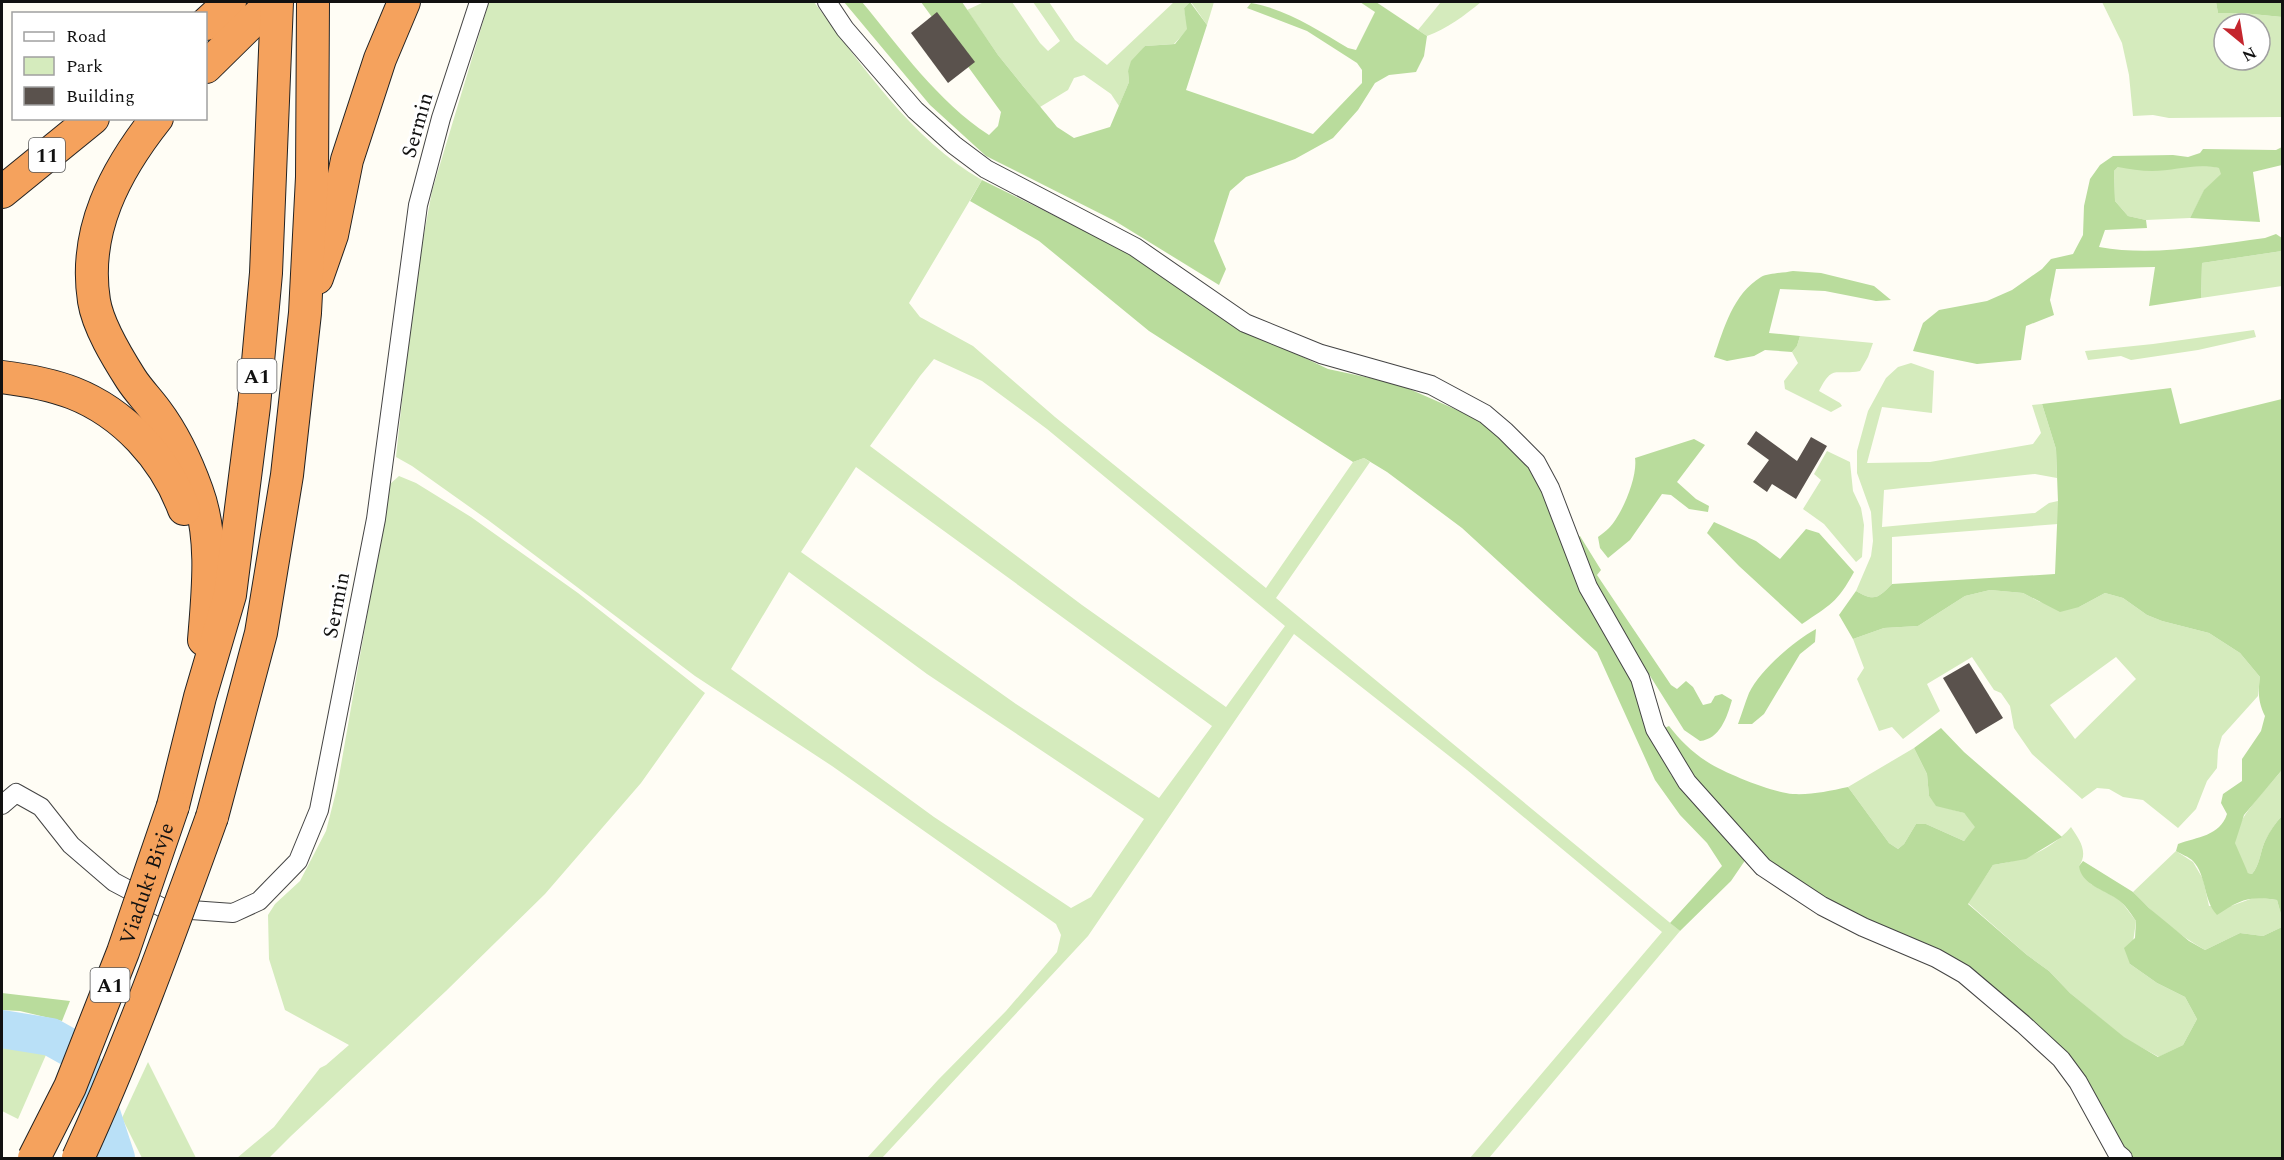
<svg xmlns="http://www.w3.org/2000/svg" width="2284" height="1160" viewBox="0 0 2284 1160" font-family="Spectral,serif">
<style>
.green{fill:#d5ebbd;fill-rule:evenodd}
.forest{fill:#b9dc9c}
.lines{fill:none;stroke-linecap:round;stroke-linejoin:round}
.river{stroke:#b9e0f7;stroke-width:38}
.building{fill:#5a524d}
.street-casing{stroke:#444;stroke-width:20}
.highway-casing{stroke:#222;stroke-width:34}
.street{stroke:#fff;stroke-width:18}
.highway{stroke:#f5a25d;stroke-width:32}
.highway-bridge-casing{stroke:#222;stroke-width:34;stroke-linecap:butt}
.highway-bridge{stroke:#f5a25d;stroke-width:32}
.labels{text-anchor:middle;stroke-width:6;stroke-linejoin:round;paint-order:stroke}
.shield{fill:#fff;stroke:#585858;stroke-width:1.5}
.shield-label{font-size:20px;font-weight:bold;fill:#111}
.street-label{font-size:21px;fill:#111;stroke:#fff}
</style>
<rect width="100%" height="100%" fill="#fffdf5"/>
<g class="green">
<path d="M489 2H814C862 65 911 139 982 180L909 303 920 317 973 346 1055 417 1266 588 1353 462 1364 458 1370 462 1276 598 1680 931 1489 1158H1470L1662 932 1467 770 1294 634 1088 936 882 1158H867L938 1080 1006 1011 1057 952 1061 935 1056 924 832 766 695 676 488 520 412 466 396 457 414 288 432 191ZM934 359 982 381 1047 429 1285 626 1226 707 1082 605 870 446 920 376ZM856 467 1212 726 1159 798 1016 704 801 552ZM789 572 927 674 1144 819 1091 897 1071 908 934 817 731 669Z"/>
<path d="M984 2H1012L1040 43 1048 51 1060 41 1033 2H1049L1075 40 1107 65 1174 2H1190L1184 8 1188 29 1174 44 1145 46 1128 71 1129 82 1119 106 1111 94 1084 75 1074 78 1068 90 1040 107 998 55 967 10Z"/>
<path d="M1191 2H1214L1207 25Z"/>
<path d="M1441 2H1481C1465 15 1447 29 1427 36L1418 30Z"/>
<path d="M2102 2H2190L2192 3 2216 2 2218 13H2242L2282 17V117L2169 118 2153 115 2133 116 2129 75 2122 43ZM2224 24H2260V60H2224Z"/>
<path d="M2209 166 2220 168 2222 174 2204 191 2190 218 2146 220 2128 216 2115 201 2114 171 2118 167Z"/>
<path d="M2282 251V286L2201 298 2202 263Z"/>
<path d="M2254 330 2256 337 2198 350 2131 360 2121 356 2088 360 2085 351 2153 344Z"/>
<path d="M1800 336 1873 343 1868 357 1860 371C1835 376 1833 363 1819 391L1840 403 1842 406 1831 412 1785 389 1784 381 1798 363 1792 352 1797 346Z"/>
<path d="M1911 363 1934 371 1932 413 1882 407 1867 463 1930 462 2033 444 2041 433 2032 405 2042 404 2056 449 2057 478 2035 474 1884 490 1882 527 2035 513 2049 503 2058 501V524L1892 537V584C1878 598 1875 602 1856 591L1871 556 1873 541 1871 512 1857 473V451L1868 411 1886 378 1898 367Z"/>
<path d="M1827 451 1850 462 1853 491 1861 508 1864 525 1862 557 1856 562 1824 524 1803 509 1821 480 1814 474Z"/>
<path d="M399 476 416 483 471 517 578 593 705 693 641 783 545 894 446 991 291 1136 269 1158H237L274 1127 320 1068 326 1065 349 1045 285 1010 269 959 268 915 275 904 300 881 326 831 337 788 390 484Z"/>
<path d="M1990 590 2023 593 2040 602 2079 607 2105 593 2123 598 2147 615 2162 621 2209 633 2240 653 2260 677 2258 696 2222 736 2218 750 2217 768 2207 781 2196 809 2178 828 2143 800 2123 797 2109 789 2097 788 2082 799 2032 754 2014 728 2010 706 2001 693 1994 690 1972 657 1927 684 1940 711 1903 739 1892 727 1879 731 1857 679 1864 668 1853 639 1884 628 1918 626 1965 596ZM2116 657 2136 679 2075 739 2050 705Z"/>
<path d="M1914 748 1927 774 1929 796 1936 805 1964 813 1976 827 1964 841 1926 824H1916L1904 844 1898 849 1889 843 1848 787Z"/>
<path d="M2282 770V816C2275 823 2270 832 2265 841 2260 852 2260 865 2252 874L2248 873C2243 864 2235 853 2235 843 2234 819 2268 788 2282 770Z"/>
<path d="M2071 827C2079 839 2089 852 2079 866L2091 884 2120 900 2136 921 2130 964 2157 983 2185 997 2197 1019 2183 1045 2159 1057 2124 1038 2070 993 2049 971 2027 955 1968 903 1993 865C2025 859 2049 852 2071 827Z"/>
<path d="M2176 851 2193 862 2203 879 2209 906H2231L2256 897 2277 900 2282 918V927L2263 936 2240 933 2205 950C2178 935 2154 914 2133 892Z"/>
<path d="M2 1040 49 1048 18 1119 2 1111Z"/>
<path d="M148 1062 196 1158H142L122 1118Z"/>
</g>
<g class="forest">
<path d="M844 2H862C901 49 937 101 989 135L998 126 1001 112 921 2H962L998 55 1023 86 1057 127 1074 138 1110 127 1129 82 1128 71 1131 61 1145 46 1175 44 1187 29 1184 8 1190 2 1207 25 1186 90 1313 134 1362 83V70L1357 63 1307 31 1247 8 1251 3C1286 9 1318 30 1348 48L1356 50 1375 12 1360 2H1376L1427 36 1424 56 1416 72 1389 75 1375 83 1358 110 1333 138 1295 159 1246 177 1230 191 1214 241 1226 269 1219 285 1115 221 986 156 930 105Z"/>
<path d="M2216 2H2282V17L2242 13H2218Z"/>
<path d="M2282 147V165L2253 172 2260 222 2190 218 2204 190 2221 174 2219 168C2196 163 2175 171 2152 171 2141 171 2129 169 2118 167L2114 171 2115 201 2128 216 2146 220 2147 228 2105 230 2099 247C2154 257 2210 245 2265 238L2276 234 2282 238V251L2202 263 2201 298 2149 306 2155 267 2056 269 2050 300 2054 315 2026 326 2021 360 1977 364 1913 351 1923 323 1939 310 1987 301 2012 290 2042 269 2051 259 2073 254 2083 235 2084 206 2090 179 2100 165 2113 156 2173 155 2188 157 2200 153 2203 149 2276 150Z"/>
<path d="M982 180 1134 255 1265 339 1328 369 1398 384 1473 417 1509 444 1534 475 1546 497 1644 702 1650 732 1671 775 1746 859 1731 881 1680 931 1670 923 1722 866 1707 843 1680 815 1655 780 1597 652 1462 528 1387 472 1364 458 1353 462 1149 331 1039 241 970 201Z"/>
<path d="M1793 271 1821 273 1874 286 1891 300 1876 301 1825 291 1780 289 1769 333 1800 336 1797 346 1792 352 1765 350 1754 356 1727 361 1714 357C1724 328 1733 294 1761 277 1769 273 1784 273 1793 271Z"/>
<path d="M2171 388 2180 424 2282 399V770L2244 815 2235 843 2248 873 2252 874C2260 865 2260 852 2265 841 2270 831 2275 823 2282 816V918L2277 900C2250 895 2239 900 2217 915 2203 900 2207 876 2193 861 2189 857 2181 854 2176 851L2178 844C2197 837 2220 836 2227 814L2221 803 2223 794 2242 781V759L2261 731 2265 716C2258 702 2258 692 2260 677L2240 653 2209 633 2162 621 2147 615 2123 598 2105 593 2079 607 2060 612 2023 593 1990 590 1965 596 1918 626 1884 628 1853 639 1839 615 1856 591C1875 602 1878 598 1892 584L2055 574 2058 502 2056 449 2042 404Z"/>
<path d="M1694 439 1705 445 1677 482 1696 499 1709 506 1708 512 1689 509 1671 495 1662 494 1630 540 1608 558 1600 548 1598 537C1602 534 1606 531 1609 528 1622 515 1638 476 1635 458Z"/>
<path d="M1714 522 1756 541 1780 559 1806 529 1819 533 1854 572C1837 603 1830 605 1802 624L1739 566 1707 533Z"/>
<path d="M1580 536 1601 570 1597 575 1671 685 1677 689 1686 681 1693 687 1703 705 1711 703 1715 696 1722 694 1732 700C1727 717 1720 739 1700 741L1684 730 1620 628 1592 579 1575 538Z"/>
<path d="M1816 629 1815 642 1800 654 1764 714 1752 724H1738C1742 713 1745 703 1749 693 1760 670 1794 641 1816 629Z"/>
<path d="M1669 726C1679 739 1692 752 1706 761 1724 773 1771 792 1793 794 1812 795 1829 791 1848 787L1889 843 1898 849 1904 844 1916 824H1926L1964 841 1975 827 1964 813 1936 806 1929 796 1927 774 1914 748 1941 728 1964 752 2062 837 2026 859 1993 865 1968 904 2027 955 2049 971 2070 993 2124 1037 2158 1057 2183 1045 2197 1019 2185 997 2157 983 2130 964 2124 948 2135 938 2136 921C2131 914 2125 904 2117 899 2104 890 2081 884 2079 866L2083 861 2133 892 2149 908 2189 941 2205 950 2240 933 2263 936 2282 927V1158H2130L2100 1114 1987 985 1840 910 1755 852 1699 787 1662 729Z"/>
<path d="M2 993 70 1001 62 1021 20 1011 2 1010Z"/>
</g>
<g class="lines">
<path class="river" d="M2 1029 51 1037 76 1051 92 1085 116 1158"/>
</g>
<g class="building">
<path d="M937 12 975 62 948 83 911 33Z"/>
<path d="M1756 431 1797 461 1811 437 1827 446 1796 499 1772 484 1767 492 1753 482 1769 460 1747 444Z"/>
<path d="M1969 663 2003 718 1976 734 1943 678Z"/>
</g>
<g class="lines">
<defs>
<g id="street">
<path d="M827 2 845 29 915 110 954 145 986 169 1135 247 1245 323 1321 354 1431 385 1485 414 1505 431 1536 462 1550 488 1588 587 1640 678 1655 729 1687 782 1763 867 1822 906 1863 927 1936 958 1964 974 2023 1024 2061 1059 2078 1082 2117 1153 2123 1158"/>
<path d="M2 805 16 793 41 807 71 845 114 882 163 908 233 913 259 901 298 861 319 810 376 519 418 205 441 118 479 2"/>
</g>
<g id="highway">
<path d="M206 24 230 2"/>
<path d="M206 67 272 2"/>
<path d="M157 118C115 171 83 231 94 301 98 326 117 357 131 379 138 390 148 400 156 411 174 435 187 463 197 491 214 537 208 591 204 640"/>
<path d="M2 192 93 118"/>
<path d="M317 278 332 235 347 160 380 59 404 2"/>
<path d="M2 377C26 380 50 384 73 393 124 413 165 458 184 509"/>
<path d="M173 806 200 697 230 595 254 406 266 273 277 2"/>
<path d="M212 817 261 633 287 475 305 313 312 177 313 2"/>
</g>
</defs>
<use href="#street" class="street-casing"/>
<use href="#highway" class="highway-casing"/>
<use href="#street" class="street"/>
<use href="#highway" class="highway"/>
<defs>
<g id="highway-bridge">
<path id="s1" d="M34 1158 70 1087 123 952 173 806"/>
<path d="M78 1158C129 1047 170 933 212 817"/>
</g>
</defs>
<use href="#highway-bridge" class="highway-bridge-casing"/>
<use href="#highway-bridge" class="highway-bridge"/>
</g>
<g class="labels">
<g class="shield">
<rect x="29" y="138" width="36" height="34" rx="4.5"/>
<rect x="237.5" y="359" width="39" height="34" rx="4.5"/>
<rect x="90.5" y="968" width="39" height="34" rx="4.5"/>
</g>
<g class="shield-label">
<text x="47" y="162">11</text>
<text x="257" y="383">A1</text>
<text x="110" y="992">A1</text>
</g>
<g class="street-label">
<text transform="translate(417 125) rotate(-74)" y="7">Sermin</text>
<text transform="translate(336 605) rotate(-79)" y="7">Sermin</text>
<text dy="7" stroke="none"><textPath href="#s1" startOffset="297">Viadukt Bivje</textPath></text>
</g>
</g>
<rect width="2284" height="1160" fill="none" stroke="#111111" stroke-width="6"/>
<rect x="12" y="12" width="195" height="108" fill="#ffffff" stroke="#a0a0a0" stroke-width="1.5"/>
<rect x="24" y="32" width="30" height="9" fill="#ffffff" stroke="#a0a0a0" stroke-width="1.5"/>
<text x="66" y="42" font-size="18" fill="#111111">Road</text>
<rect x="24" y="57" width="30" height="18" fill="#d5ebbd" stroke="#a0a0a0" stroke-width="1.5"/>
<text x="66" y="72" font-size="18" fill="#111111">Park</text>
<rect x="24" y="87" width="30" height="18" fill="#5a524d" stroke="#a0a0a0" stroke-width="1.5"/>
<text x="66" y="102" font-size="18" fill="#111111">Building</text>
<g transform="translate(2242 42) rotate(150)"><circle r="28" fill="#ffffff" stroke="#a0a0a0" stroke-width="1.5"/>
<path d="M0-4.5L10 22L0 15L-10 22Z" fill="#c4262e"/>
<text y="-9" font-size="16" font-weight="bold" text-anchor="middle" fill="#111111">N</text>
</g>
</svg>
